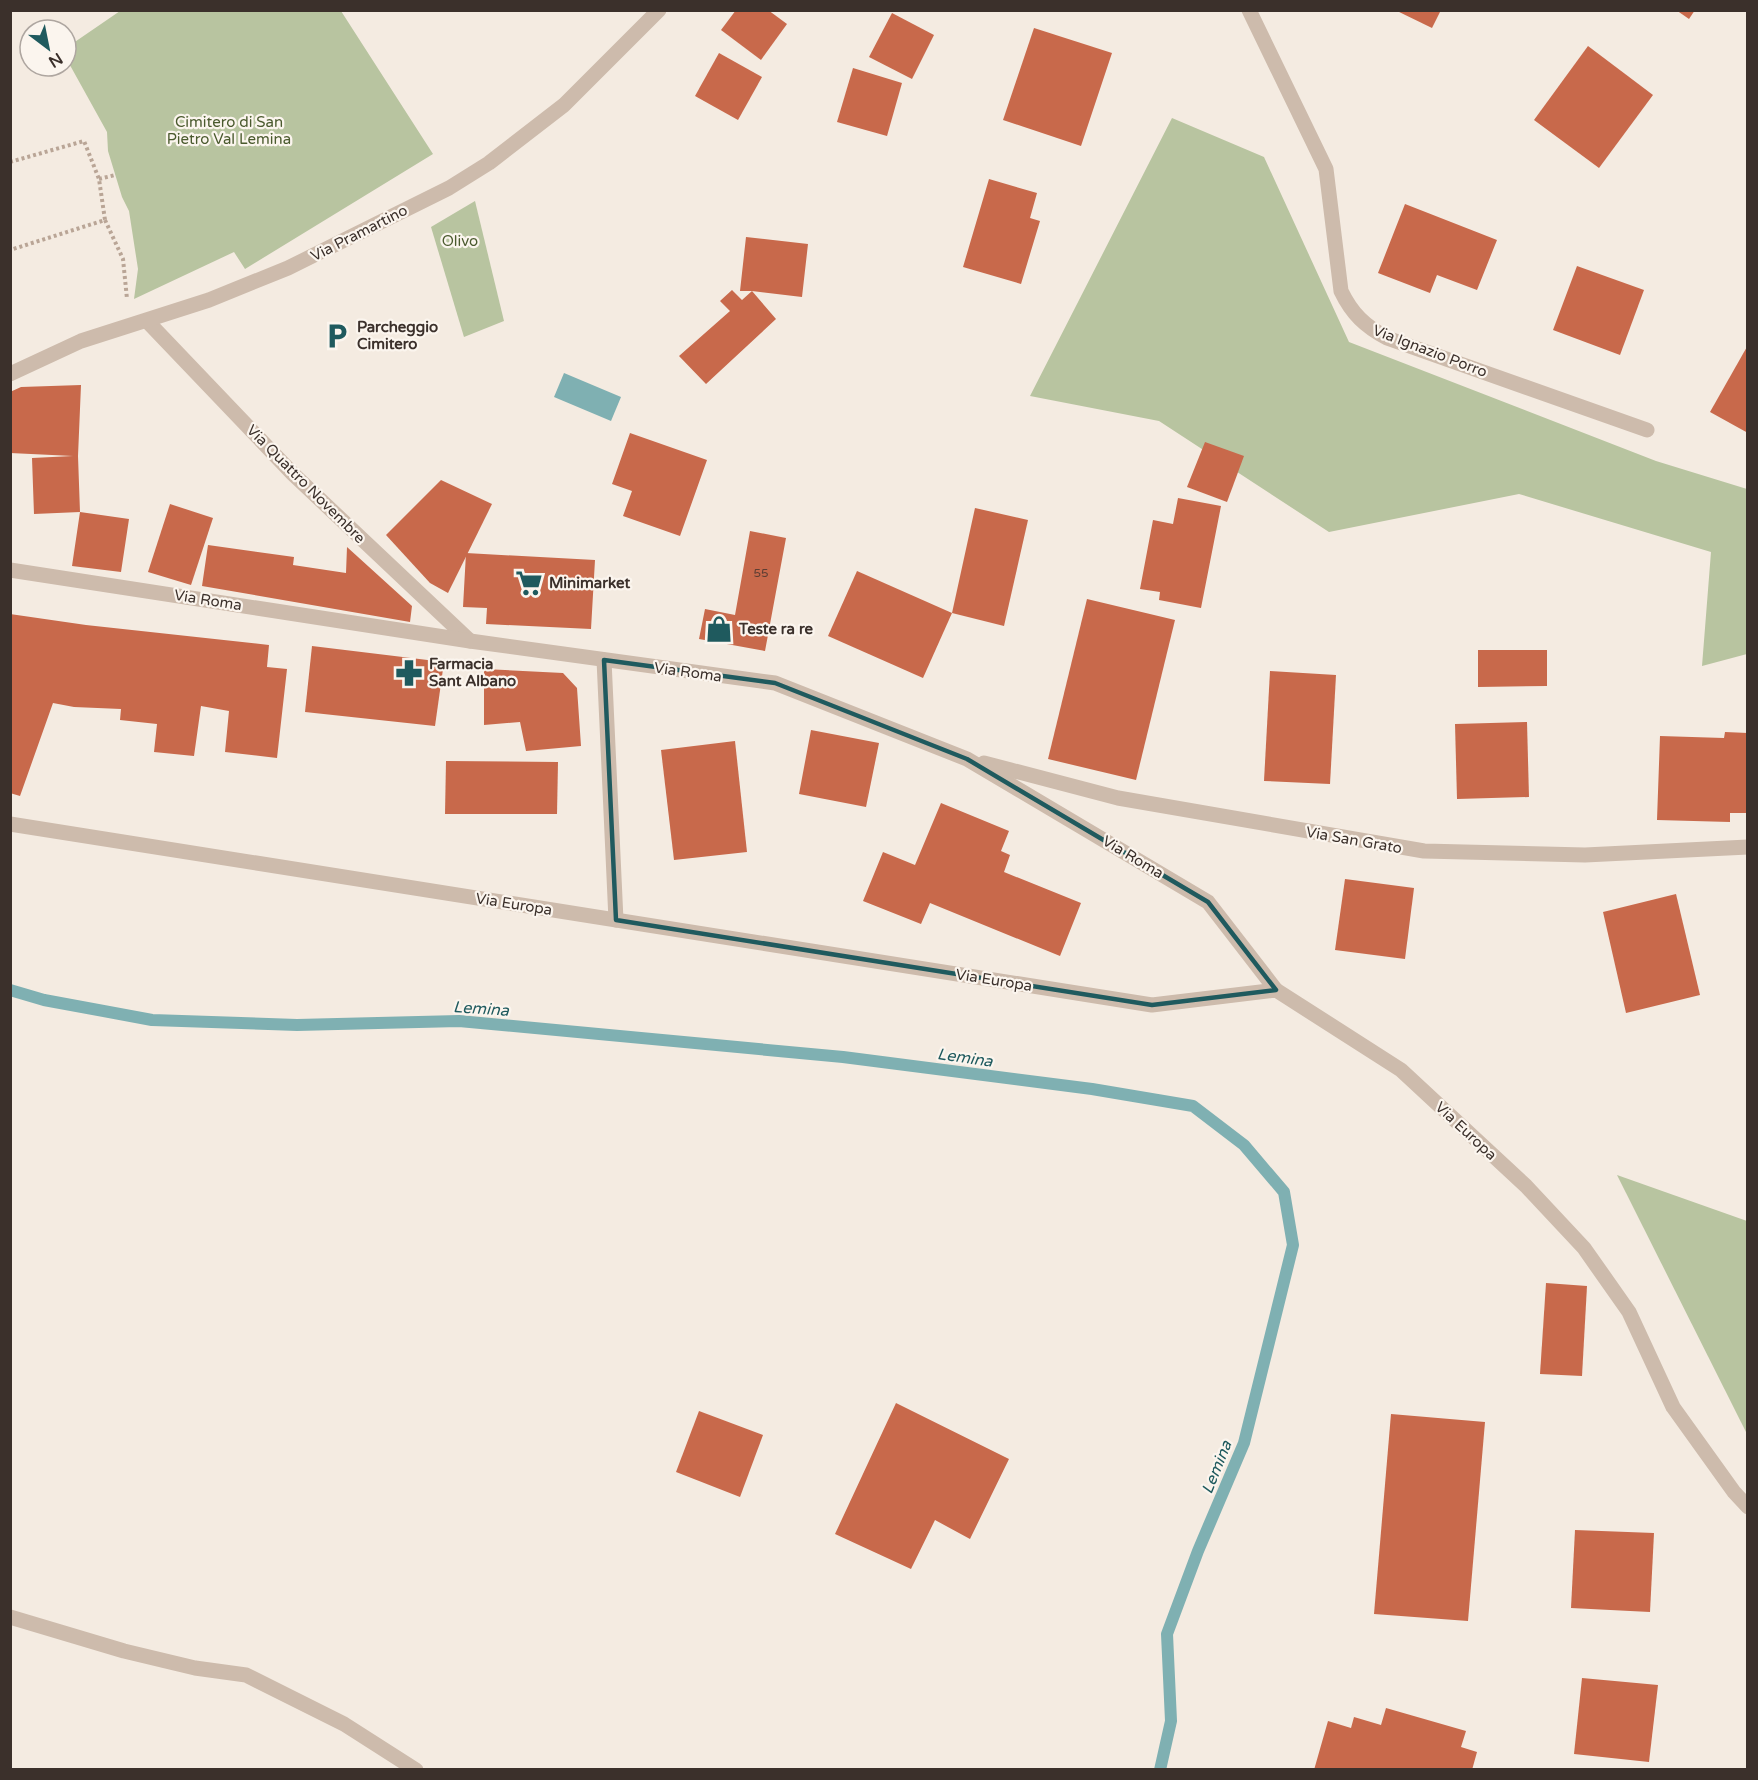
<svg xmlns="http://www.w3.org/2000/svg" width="1758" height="1780" viewBox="0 0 1758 1780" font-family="'Varela Round',sans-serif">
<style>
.green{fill:#b8c4a0}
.water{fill:#7fb0b2}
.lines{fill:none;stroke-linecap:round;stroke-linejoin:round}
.stream{stroke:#7fb0b2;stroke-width:12}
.building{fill:#c8694b}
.path{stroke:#b9a596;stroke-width:4;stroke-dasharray:3 3;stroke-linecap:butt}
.minor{stroke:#cdbbac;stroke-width:15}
.tertiary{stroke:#cdbbac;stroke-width:15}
.marked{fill:none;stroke:#1f5a5e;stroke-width:4.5;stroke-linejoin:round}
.labels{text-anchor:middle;stroke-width:4.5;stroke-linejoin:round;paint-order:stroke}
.number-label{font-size:12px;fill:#5e3e33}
.park-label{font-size:15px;fill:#4a5a2e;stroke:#fbf5ee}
.street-label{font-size:15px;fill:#3b302b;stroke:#fbf5ee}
.poi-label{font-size:15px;font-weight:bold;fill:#3b302b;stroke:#fbf5ee;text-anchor:start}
.water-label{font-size:16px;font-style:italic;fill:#1f5a5e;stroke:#fbf5ee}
</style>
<rect width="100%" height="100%" fill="#f4ebe1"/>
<g class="green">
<path d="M120 11H341L433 154 245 269 234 252 134 299 138 269 129 211 122 197 108 151 107 132 66 58V48Z"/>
<path d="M1172 118 1264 157 1349 342 1656 461 1747 489V654L1702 666 1711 552 1519 494 1329 532 1159 421 1030 396Z"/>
<path d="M475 201 504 321 464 337 431 227Z"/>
<path d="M1617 1175 1747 1221V1434Z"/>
</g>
<path class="water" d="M564 373 621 397 611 421 554 397Z"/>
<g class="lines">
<path class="stream" d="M10 990 44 1000 152 1020 297 1025 459 1021 843 1057 1092 1089 1193 1106 1244 1145 1284 1192 1293 1245 1244 1443 1198 1551 1167 1634 1171 1721 1160 1770"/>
</g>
<g class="building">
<path d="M736 10H768L787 24 761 60 721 30Z"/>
<path d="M1395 10H1441L1432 28Z"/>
<path d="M1676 10H1695L1689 19Z"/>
<path d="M892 13 934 35 912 79 869 57Z"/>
<path d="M1034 28 1112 53 1081 146 1003 120Z"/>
<path d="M1588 46 1653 95 1599 168 1534 120Z"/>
<path d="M719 53 762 77 738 120 695 96Z"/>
<path d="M853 68 902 83 887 136 837 122Z"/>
<path d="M989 179 1037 193 1030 218 1040 221 1021 284 963 267Z"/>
<path d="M1405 204 1497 240 1477 290 1437 275 1430 293 1378 273Z"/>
<path d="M746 237 808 244 802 297 752 291 776 319 706 384 679 356 730 311 720 301 732 290 742 300 752 291H740Z"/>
<path d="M1577 266 1644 290 1620 355 1553 330Z"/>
<path d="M1748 345V433L1710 412Z"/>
<path d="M81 385 78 456 80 512 129 519 121 572 72 566 80 512 34 514 32 458 73 456 10 453V392L21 387Z"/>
<path d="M630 433 707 460 680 536 623 516 632 491 612 484Z"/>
<path d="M1205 442 1244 456 1227 502 1187 487Z"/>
<path d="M441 480 492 504 448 593 430 583 386 535Z"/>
<path d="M1178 498 1221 506 1201 608 1159 600 1160 592 1140 589 1153 520 1173 524Z"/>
<path d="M170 504 213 518 191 585 148 572Z"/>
<path d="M975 508 1028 520 1004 626 952 613Z"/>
<path d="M750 531 786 538 765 651 699 639 705 609 735 615Z"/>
<path d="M208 545 294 557 293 565 346 573 347 547 412 606 410 622 202 586Z"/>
<path d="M466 553 595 560 591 629 486 624 487 608 463 607Z"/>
<path d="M857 571 952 613 923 678 828 636Z"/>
<path d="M1087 599 1175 620 1136 780 1048 759Z"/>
<path d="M10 614 86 625 269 645 267 667 287 669 277 758 225 752 229 711 201 706 194 756 154 752 157 724 120 720 121 709 74 707 53 703 20 796 10 793Z"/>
<path d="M312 646 444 662 435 726 305 712Z"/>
<path d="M1478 650H1547V686L1478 687Z"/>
<path d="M484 669 563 673 577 688 581 746 526 751 520 722 484 725Z"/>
<path d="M1270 671 1336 675 1330 784 1264 781Z"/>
<path d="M1527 722 1529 797 1457 799 1455 724Z"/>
<path d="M811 730 879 743 866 807 799 794Z"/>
<path d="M1725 732 1748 733V813H1730V822L1657 820 1660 736 1724 738Z"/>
<path d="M735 741 747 852 674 860 661 750Z"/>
<path d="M446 761 558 762 557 814H445Z"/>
<path d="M941 803 1009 831 1001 851 1010 855 1004 872 1081 903 1060 956 930 903 921 924 863 901 883 852 915 865Z"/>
<path d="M1345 879 1414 888 1405 959 1335 950Z"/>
<path d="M1676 894 1700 995 1626 1013 1603 912Z"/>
<path d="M1546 1283 1587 1286 1582 1376 1540 1374Z"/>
<path d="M896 1403 1009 1459 970 1539 935 1520 911 1569 835 1534Z"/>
<path d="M699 1411 763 1435 740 1497 676 1472Z"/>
<path d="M1391 1414 1485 1422 1468 1621 1374 1614Z"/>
<path d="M1575 1530 1654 1533 1650 1612 1571 1608Z"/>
<path d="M1582 1678 1658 1685 1649 1762 1574 1754Z"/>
<path d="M1386 1708 1466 1731 1461 1747 1477 1752 1472 1770H1314L1328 1721 1351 1728 1354 1717 1381 1725Z"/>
</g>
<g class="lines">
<g class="path">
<path d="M10 162 84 141 99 179 105 220 10 250"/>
<path d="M99 179 115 175"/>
<path d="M105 220 123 259 127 299"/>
</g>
<g class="minor">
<path d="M1249 10 1326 169 1341 291C1352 314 1365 326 1387 338L1647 430"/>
<path d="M147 321 293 474 470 641"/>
<path d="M10 570 470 641 775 683 967 759 1208 902 1276 990"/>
<path d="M604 660 616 920"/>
<path d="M984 763 1118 798 1424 851 1585 855 1748 847"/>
<path d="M10 1617 124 1651 195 1668 246 1675 344 1724 416 1770"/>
</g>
<g class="tertiary">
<path d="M10 374 81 341 209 300 288 268 449 188 489 163 564 105 659 10"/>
<path d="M10 824 1152 1005 1276 990 1401 1070 1526 1186 1584 1248 1629 1312 1673 1407 1734 1492 1748 1507"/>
</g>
</g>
<path class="marked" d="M604 660 775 683 967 759 1208 902 1276 990 1152 1005 616 920Z"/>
<defs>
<symbol id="parking-bare" viewBox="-9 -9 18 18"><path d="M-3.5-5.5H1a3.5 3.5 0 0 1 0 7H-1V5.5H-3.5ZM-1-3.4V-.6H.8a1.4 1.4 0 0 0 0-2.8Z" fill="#1f5a5e" stroke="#fbf5ee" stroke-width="2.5" paint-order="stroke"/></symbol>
<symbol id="supermarket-bare" viewBox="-9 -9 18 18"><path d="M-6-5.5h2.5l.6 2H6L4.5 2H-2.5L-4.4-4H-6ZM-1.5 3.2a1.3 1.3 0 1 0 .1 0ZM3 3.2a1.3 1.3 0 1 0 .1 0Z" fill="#1f5a5e" stroke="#fbf5ee" stroke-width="2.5" paint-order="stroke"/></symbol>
<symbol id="shop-bare" viewBox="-9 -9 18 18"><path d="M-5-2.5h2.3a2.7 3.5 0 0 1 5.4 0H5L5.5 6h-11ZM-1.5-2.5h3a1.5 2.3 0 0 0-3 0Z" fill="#1f5a5e" stroke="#fbf5ee" stroke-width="2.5" paint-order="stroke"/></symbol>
<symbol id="pharmacy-bare" viewBox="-9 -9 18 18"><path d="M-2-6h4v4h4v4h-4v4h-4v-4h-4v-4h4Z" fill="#1f5a5e" stroke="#fbf5ee" stroke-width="2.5" paint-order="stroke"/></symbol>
</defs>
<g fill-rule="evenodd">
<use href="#parking-bare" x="318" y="317" width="38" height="38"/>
<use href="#supermarket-bare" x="510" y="564" width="38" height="38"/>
<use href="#shop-bare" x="700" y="610" width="38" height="38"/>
<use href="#pharmacy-bare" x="390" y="654" width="38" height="38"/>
</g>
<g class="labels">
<g class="number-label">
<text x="761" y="577">55</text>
</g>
<g class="park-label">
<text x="229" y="127">Cimitero di San<tspan x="229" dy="17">Pietro Val Lemina</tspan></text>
<text x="460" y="246">Olivo</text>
</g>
<g class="street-label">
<text transform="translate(359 233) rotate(-27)" y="5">Via Pramartino</text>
<text transform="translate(1430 351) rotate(21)" y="5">Via Ignazio Porro</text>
<text transform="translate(306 484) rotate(45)" y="5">Via Quattro Novembre</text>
<text transform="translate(208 600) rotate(9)" y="5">Via Roma</text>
<text transform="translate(688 672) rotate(8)" y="5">Via Roma</text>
<text transform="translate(1354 840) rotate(10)" y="5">Via San Grato</text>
<text transform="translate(1133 857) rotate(31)" y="5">Via Roma</text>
<text transform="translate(514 904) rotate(9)" y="5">Via Europa</text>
<text transform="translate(994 980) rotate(9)" y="5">Via Europa</text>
<text transform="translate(1466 1131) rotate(43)" y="5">Via Europa</text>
</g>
<g class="poi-label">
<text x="357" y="332">Parcheggio<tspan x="357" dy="17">Cimitero</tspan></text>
<text x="549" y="588">Minimarket</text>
<text x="739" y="634">Teste ra re</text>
<text x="429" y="669">Farmacia<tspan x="429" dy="17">Sant Albano</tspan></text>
</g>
<g class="water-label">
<text transform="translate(481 1008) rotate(4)" y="6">Lemina</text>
<text transform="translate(965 1057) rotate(8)" y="6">Lemina</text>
<text transform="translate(1216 1467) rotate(-68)" y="6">Lemina</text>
</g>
</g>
<rect width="1758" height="1780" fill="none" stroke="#3b302b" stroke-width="24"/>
<g transform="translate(48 48) rotate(148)"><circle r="28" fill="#fbf5ee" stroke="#aea6a0" stroke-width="1.5"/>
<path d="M0-4.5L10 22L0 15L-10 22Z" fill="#1f5a5e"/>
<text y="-9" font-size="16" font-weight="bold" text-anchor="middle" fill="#3b302b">N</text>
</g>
</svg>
